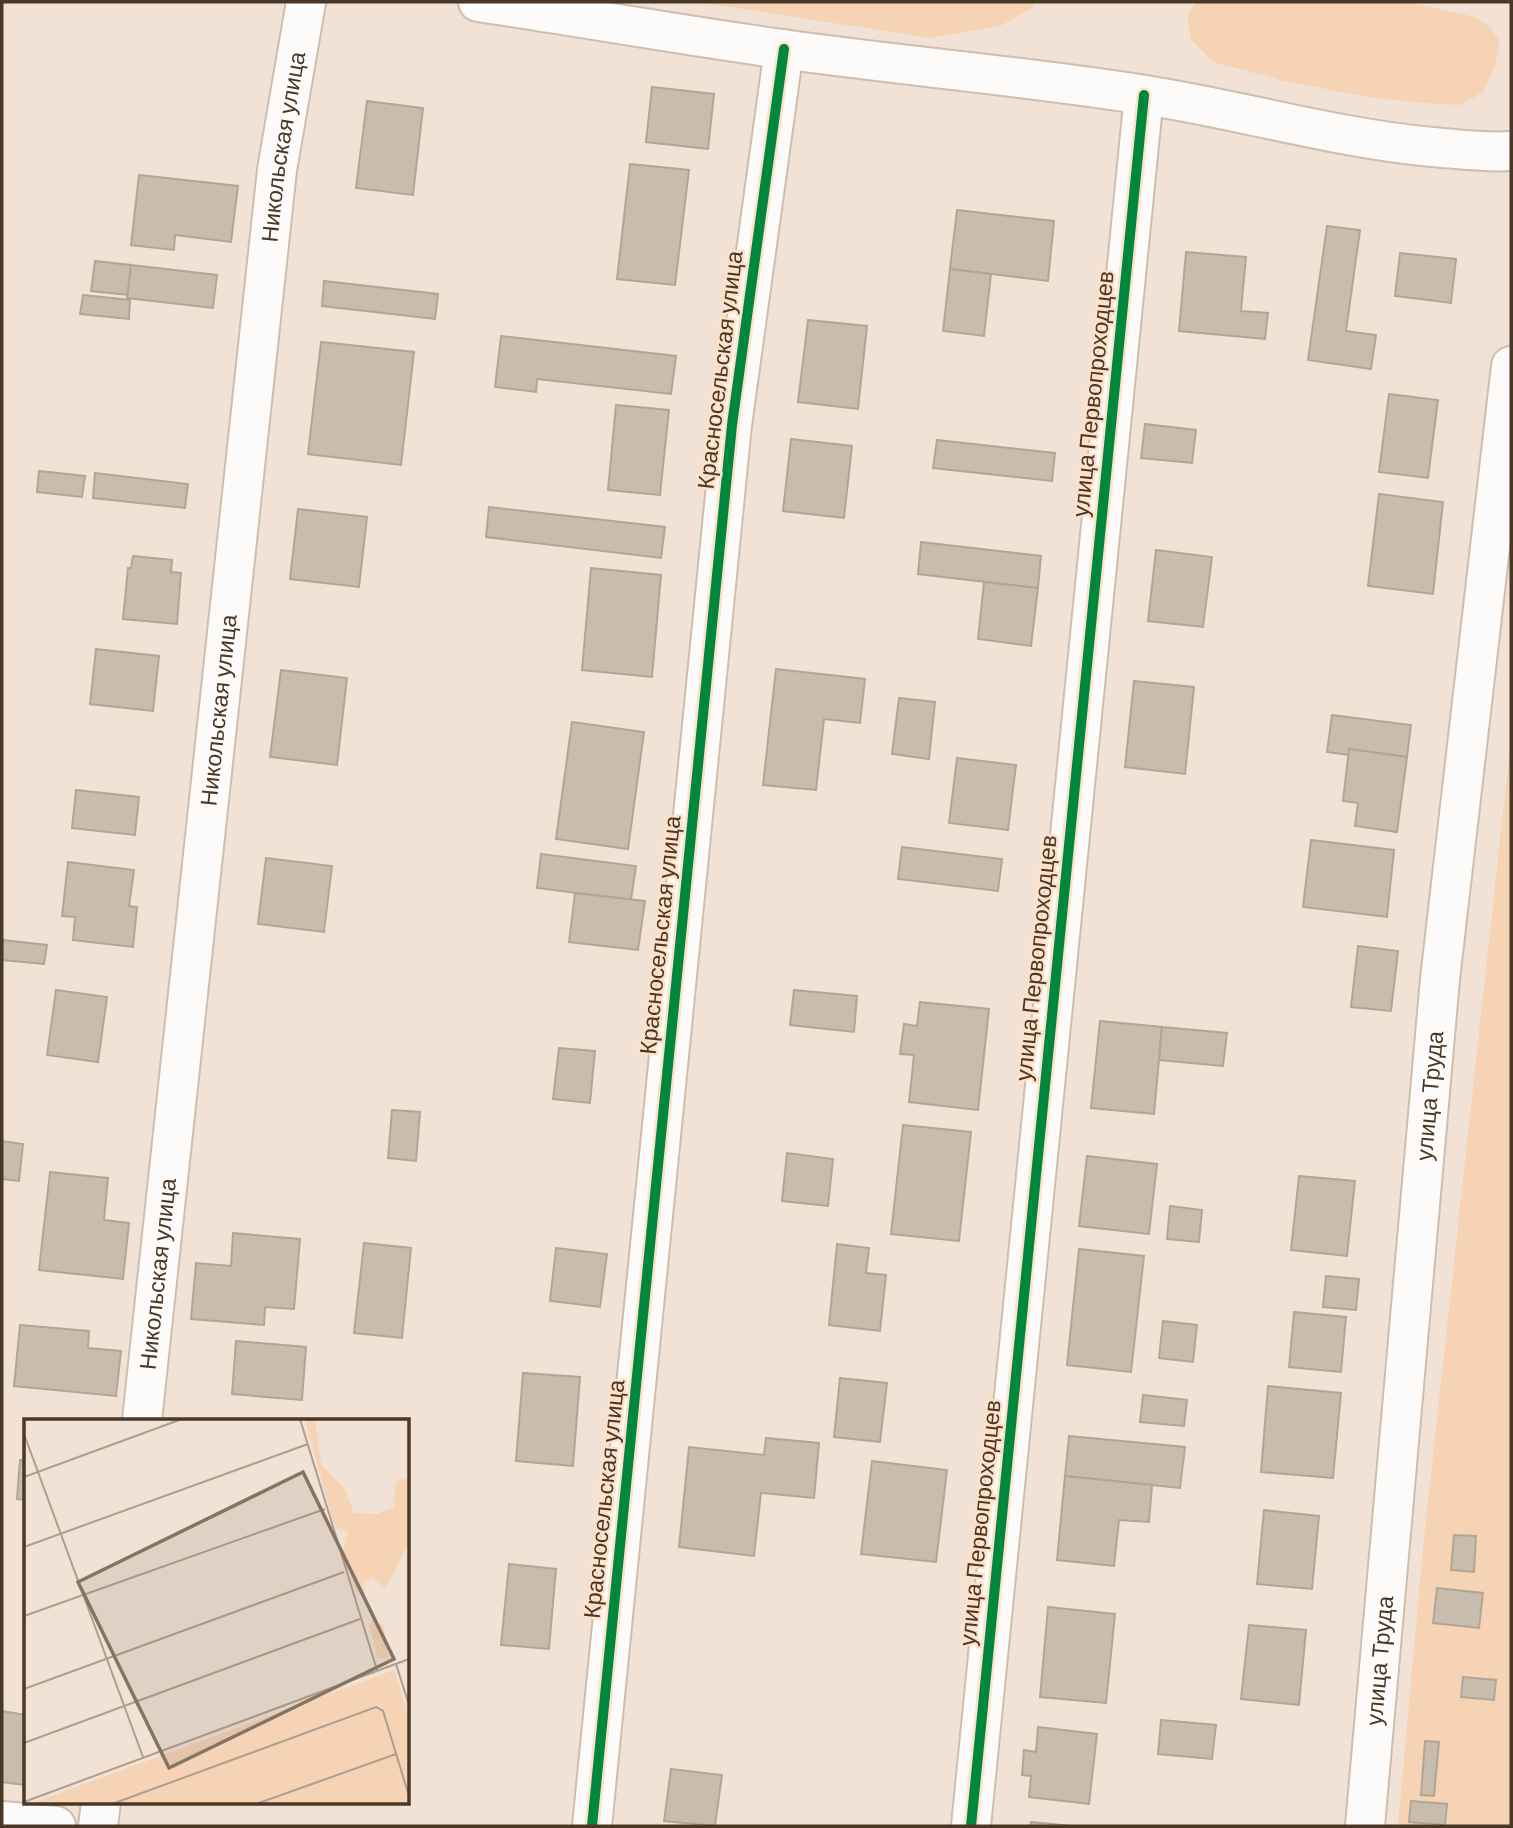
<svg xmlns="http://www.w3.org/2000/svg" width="1513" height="1828" viewBox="0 0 1513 1828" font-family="Barlow,sans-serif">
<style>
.green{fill:#f5d3b4}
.building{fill:#c8bcac;stroke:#b1a696;stroke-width:2}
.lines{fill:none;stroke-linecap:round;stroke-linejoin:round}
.minor-casing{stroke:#cebeb0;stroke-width:42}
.minor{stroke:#fdfbf9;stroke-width:38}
.cycleway-casing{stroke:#fee1c8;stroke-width:15}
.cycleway{stroke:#00873e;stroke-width:10}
.labels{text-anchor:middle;stroke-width:5;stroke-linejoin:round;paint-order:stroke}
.street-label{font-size:23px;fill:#4a3827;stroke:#fee1c8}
.inset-road{fill:none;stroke:#ae9e8f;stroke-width:2}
.view{fill:#847464;fill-opacity:0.15;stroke:#847464;stroke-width:3.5}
.inset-edge{fill:none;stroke:#4a3827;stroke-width:3.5}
</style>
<rect width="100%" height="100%" fill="#f1e2d5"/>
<g class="green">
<path d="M697 2H1035L1032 8 1000 26 931 38Z"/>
<path d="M1196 2H1409L1475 17 1490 27 1500 42 1495 66 1483 92 1460 105 1424 103 1374 98 1284 81 1213 62 1191 40 1187 16Z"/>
<path d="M1511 739V1826H1398L1424 1538Z"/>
</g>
<g class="building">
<path d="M652 87 714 94 708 149 646 142Z"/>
<path d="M367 101 423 108 413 195 356 188Z"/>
<path d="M630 164 689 170 675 285 617 279Z"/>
<path d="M139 175 238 186 231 242 175 235 174 250 131 245Z"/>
<path d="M957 210 1054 221 1048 281 950 269Z"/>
<path d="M1327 226 1360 230 1346 331 1376 335 1371 369 1308 360Z"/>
<path d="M1186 252 1246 257 1241 311 1268 313 1265 339 1179 331Z"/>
<path d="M1400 253 1456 259 1451 303 1395 296Z"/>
<path d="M95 261 131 265 128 295 91 291Z"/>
<path d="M131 265 217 275 213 308 127 298Z"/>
<path d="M950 269 991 274 984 336 943 331Z"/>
<path d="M324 281 438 294 435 319 322 306Z"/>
<path d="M83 295 130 300 129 319 80 314Z"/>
<path d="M808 320 867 326 858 409 798 402Z"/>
<path d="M501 336 676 356 671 394 537 379 536 392 495 387Z"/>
<path d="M321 342 414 352 401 465 308 454Z"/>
<path d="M1389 394 1438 400 1428 478 1379 472Z"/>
<path d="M616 405 669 410 660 495 608 490Z"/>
<path d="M1145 424 1196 430 1192 463 1141 458Z"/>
<path d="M791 439 852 446 844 518 783 511Z"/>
<path d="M937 440 1055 453 1052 481 933 468Z"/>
<path d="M39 471 85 476 82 497 37 492Z"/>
<path d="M95 473 188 484 185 508 93 498Z"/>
<path d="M1379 494 1443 502 1433 594 1368 586Z"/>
<path d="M489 507 665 527 661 558 486 537Z"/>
<path d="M298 509 367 517 359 587 290 579Z"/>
<path d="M921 542 1041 556 1038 588 918 574Z"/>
<path d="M1156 550 1212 557 1203 627 1148 621Z"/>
<path d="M133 556 172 560 171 572 181 573 177 624 123 619 128 568H131Z"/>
<path d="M591 568 661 575 652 677 582 670Z"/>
<path d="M984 582 1038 588 1031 646 978 639Z"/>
<path d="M96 649 159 656 153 711 90 704Z"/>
<path d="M776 669 865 679 860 723 824 719 816 790 763 785Z"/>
<path d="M281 670 347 678 337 765 270 757Z"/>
<path d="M1134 681 1194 687 1185 774 1125 767Z"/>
<path d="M899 698 935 702 929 759 892 754Z"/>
<path d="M1332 715 1411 725 1407 757 1349 749V755L1327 752Z"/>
<path d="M572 722 644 732 628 849 556 839Z"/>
<path d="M1349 749 1407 757 1397 832 1355 826 1358 803 1343 801Z"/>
<path d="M957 758 1016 765 1008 830 949 823Z"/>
<path d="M76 790 139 797 135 835 72 828Z"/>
<path d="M1311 840 1394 850 1387 917 1303 907Z"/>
<path d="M902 847 1002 859 998 891 898 879Z"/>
<path d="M541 854 636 866 631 900 537 888Z"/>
<path d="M266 858 332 866 324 932 258 924Z"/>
<path d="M68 862 134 870 129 906 137 907 133 947 73 940 75 917 62 916Z"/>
<path d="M575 893 645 901 638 950 569 942Z"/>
<path d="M3 940 47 945 44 964 2 960Z"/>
<path d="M1358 946 1398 951 1391 1011 1351 1007Z"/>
<path d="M56 990 107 997 98 1062 47 1055Z"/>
<path d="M794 990 857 996 854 1032 790 1025Z"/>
<path d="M920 1002 989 1009 978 1110 909 1102 914 1055 900 1054 904 1024 917 1026Z"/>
<path d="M1100 1021 1162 1027 1154 1114 1091 1108Z"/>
<path d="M1162 1027 1227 1033 1223 1066 1159 1060Z"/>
<path d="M559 1048 595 1051 590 1103 553 1099Z"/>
<path d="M392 1110 420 1112 416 1161 388 1158Z"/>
<path d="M903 1125 971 1132 959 1241 891 1234Z"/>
<path d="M2 1141 23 1144 19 1181 2 1179Z"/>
<path d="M787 1153 833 1159 828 1206 782 1201Z"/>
<path d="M1087 1156 1157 1164 1149 1234 1079 1226Z"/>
<path d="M50 1172 108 1178 104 1220 129 1223 123 1279 39 1270Z"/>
<path d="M1299 1176 1355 1181 1347 1256 1291 1250Z"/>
<path d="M1170 1206 1202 1210 1199 1242 1167 1239Z"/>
<path d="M233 1233 300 1239 294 1309 265 1307 264 1325 191 1319 196 1263 231 1266Z"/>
<path d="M364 1243 411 1248 402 1338 354 1333Z"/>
<path d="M837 1244 869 1248 866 1273 886 1275 880 1331 829 1325Z"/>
<path d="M556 1248 607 1254 600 1307 550 1301Z"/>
<path d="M1079 1249 1144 1256 1131 1372 1067 1365Z"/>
<path d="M1326 1276 1359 1279 1356 1310 1323 1307Z"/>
<path d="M1294 1312 1346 1317 1341 1372 1289 1367Z"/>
<path d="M1163 1321 1197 1325 1193 1362 1159 1358Z"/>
<path d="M20 1325 89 1331 88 1348 121 1351 116 1396 14 1386Z"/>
<path d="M236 1341 306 1347 302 1400 232 1394Z"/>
<path d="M523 1373 580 1377 573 1466 516 1461Z"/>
<path d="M840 1378 887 1383 880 1442 834 1437Z"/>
<path d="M1268 1386 1341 1393 1333 1478 1261 1472Z"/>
<path d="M1143 1395 1187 1400 1184 1426 1140 1422Z"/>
<path d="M1069 1436 1185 1447 1180 1488 1065 1476Z"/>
<path d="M766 1438 819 1443 814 1498 761 1493 754 1556 679 1547 689 1447 764 1455Z"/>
<path d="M20 1460H26V1500L17 1499Z"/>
<path d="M872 1461 947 1470 936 1562 861 1554Z"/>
<path d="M1065 1476 1152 1485 1149 1522 1119 1520 1114 1566 1057 1560Z"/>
<path d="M1264 1510 1319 1516 1312 1589 1257 1584Z"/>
<path d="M1454 1535 1476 1536 1474 1572 1451 1570Z"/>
<path d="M509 1564 556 1569 549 1649 501 1645Z"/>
<path d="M1437 1588 1483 1593 1479 1628 1433 1623Z"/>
<path d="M1048 1607 1115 1614 1106 1703 1040 1697Z"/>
<path d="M1249 1625 1306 1630 1299 1705 1241 1699Z"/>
<path d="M1463 1677 1496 1680 1494 1700 1461 1697Z"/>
<path d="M2 1711 26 1715V1785L2 1782Z"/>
<path d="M1161 1720 1216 1725 1212 1759 1158 1754Z"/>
<path d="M1038 1727 1097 1734 1089 1804 1029 1797 1031 1776 1022 1775 1024 1750 1036 1752Z"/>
<path d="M1425 1741 1439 1742 1434 1796 1421 1795Z"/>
<path d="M671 1769 722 1775 715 1826 664 1821Z"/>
<path d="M1411 1801 1447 1804 1445 1825 1409 1822Z"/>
<path d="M1031 1822 1073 1826H1030Z"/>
</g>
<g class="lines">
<defs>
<g id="minor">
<path d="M478 2C580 17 681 35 782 49 903 66 1025 76 1145 95 1241 110 1335 138 1432 147 1458 149 1485 153 1511 151"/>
<path id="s1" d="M142 1420 277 170 306 2"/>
<path d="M2 1821 56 1826"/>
<path d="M98 1826 101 1802"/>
<path d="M592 1826 732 425 784 49"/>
<path d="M971 1826 1144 95"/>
<path id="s2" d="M1365 1826 1440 979 1511 366"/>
</g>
</defs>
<use href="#minor" class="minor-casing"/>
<use href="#minor" class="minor"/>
<defs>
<g id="cycleway">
<path d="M592 1826 732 425 784 49"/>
<path d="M971 1826 1144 95"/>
</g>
</defs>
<use href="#cycleway" class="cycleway-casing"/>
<use href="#cycleway" class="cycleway"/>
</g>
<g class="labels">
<g class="street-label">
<text dy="8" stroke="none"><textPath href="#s1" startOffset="1281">Никольская улица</textPath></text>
<text transform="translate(720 370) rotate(-83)" y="8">Красносельская улица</text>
<text transform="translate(1093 394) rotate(-84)" y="8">улица Первопроходцев</text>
<text dy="8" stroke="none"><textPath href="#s1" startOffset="714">Никольская улица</textPath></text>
<text transform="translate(660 935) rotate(-84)" y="8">Красносельская улица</text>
<text transform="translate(1036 958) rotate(-84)" y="8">улица Первопроходцев</text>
<text dy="8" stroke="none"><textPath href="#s2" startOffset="733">улица Труда</textPath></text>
<text dy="8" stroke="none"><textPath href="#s1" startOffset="147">Никольская улица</textPath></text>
<text transform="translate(604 1499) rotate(-84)" y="8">Красносельская улица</text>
<text transform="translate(980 1523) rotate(-84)" y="8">улица Первопроходцев</text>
<text dy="8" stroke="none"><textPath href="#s2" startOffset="166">улица Труда</textPath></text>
</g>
</g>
<g transform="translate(24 1419)">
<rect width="385" height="385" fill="#f1e2d5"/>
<path d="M281 0H291L297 45 320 69 330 94 353 95 370 88 372 63 385 58V124L361 170 349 159 339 165 342 181 331 170 319 131 324 113 312 109 307 96ZM349 200 360 206 364 240 354 239 345 206ZM370 251 385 298V385H6Z" fill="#f5d3b4"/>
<path class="inset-road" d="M276 0 353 251M0 15 119 338M0 58 158 0M0 128 284 25M0 197 301 90M372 245 385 286M0 270 320 153M0 324 336 200M0 383 385 240M88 385 352 288 359 292 385 377M232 385 372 335"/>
<path class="view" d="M279 53 370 240 145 349 54 163Z"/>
<rect width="385" height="385" class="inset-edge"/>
</g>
<rect width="1513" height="1828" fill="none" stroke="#4a3827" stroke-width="7"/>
</svg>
